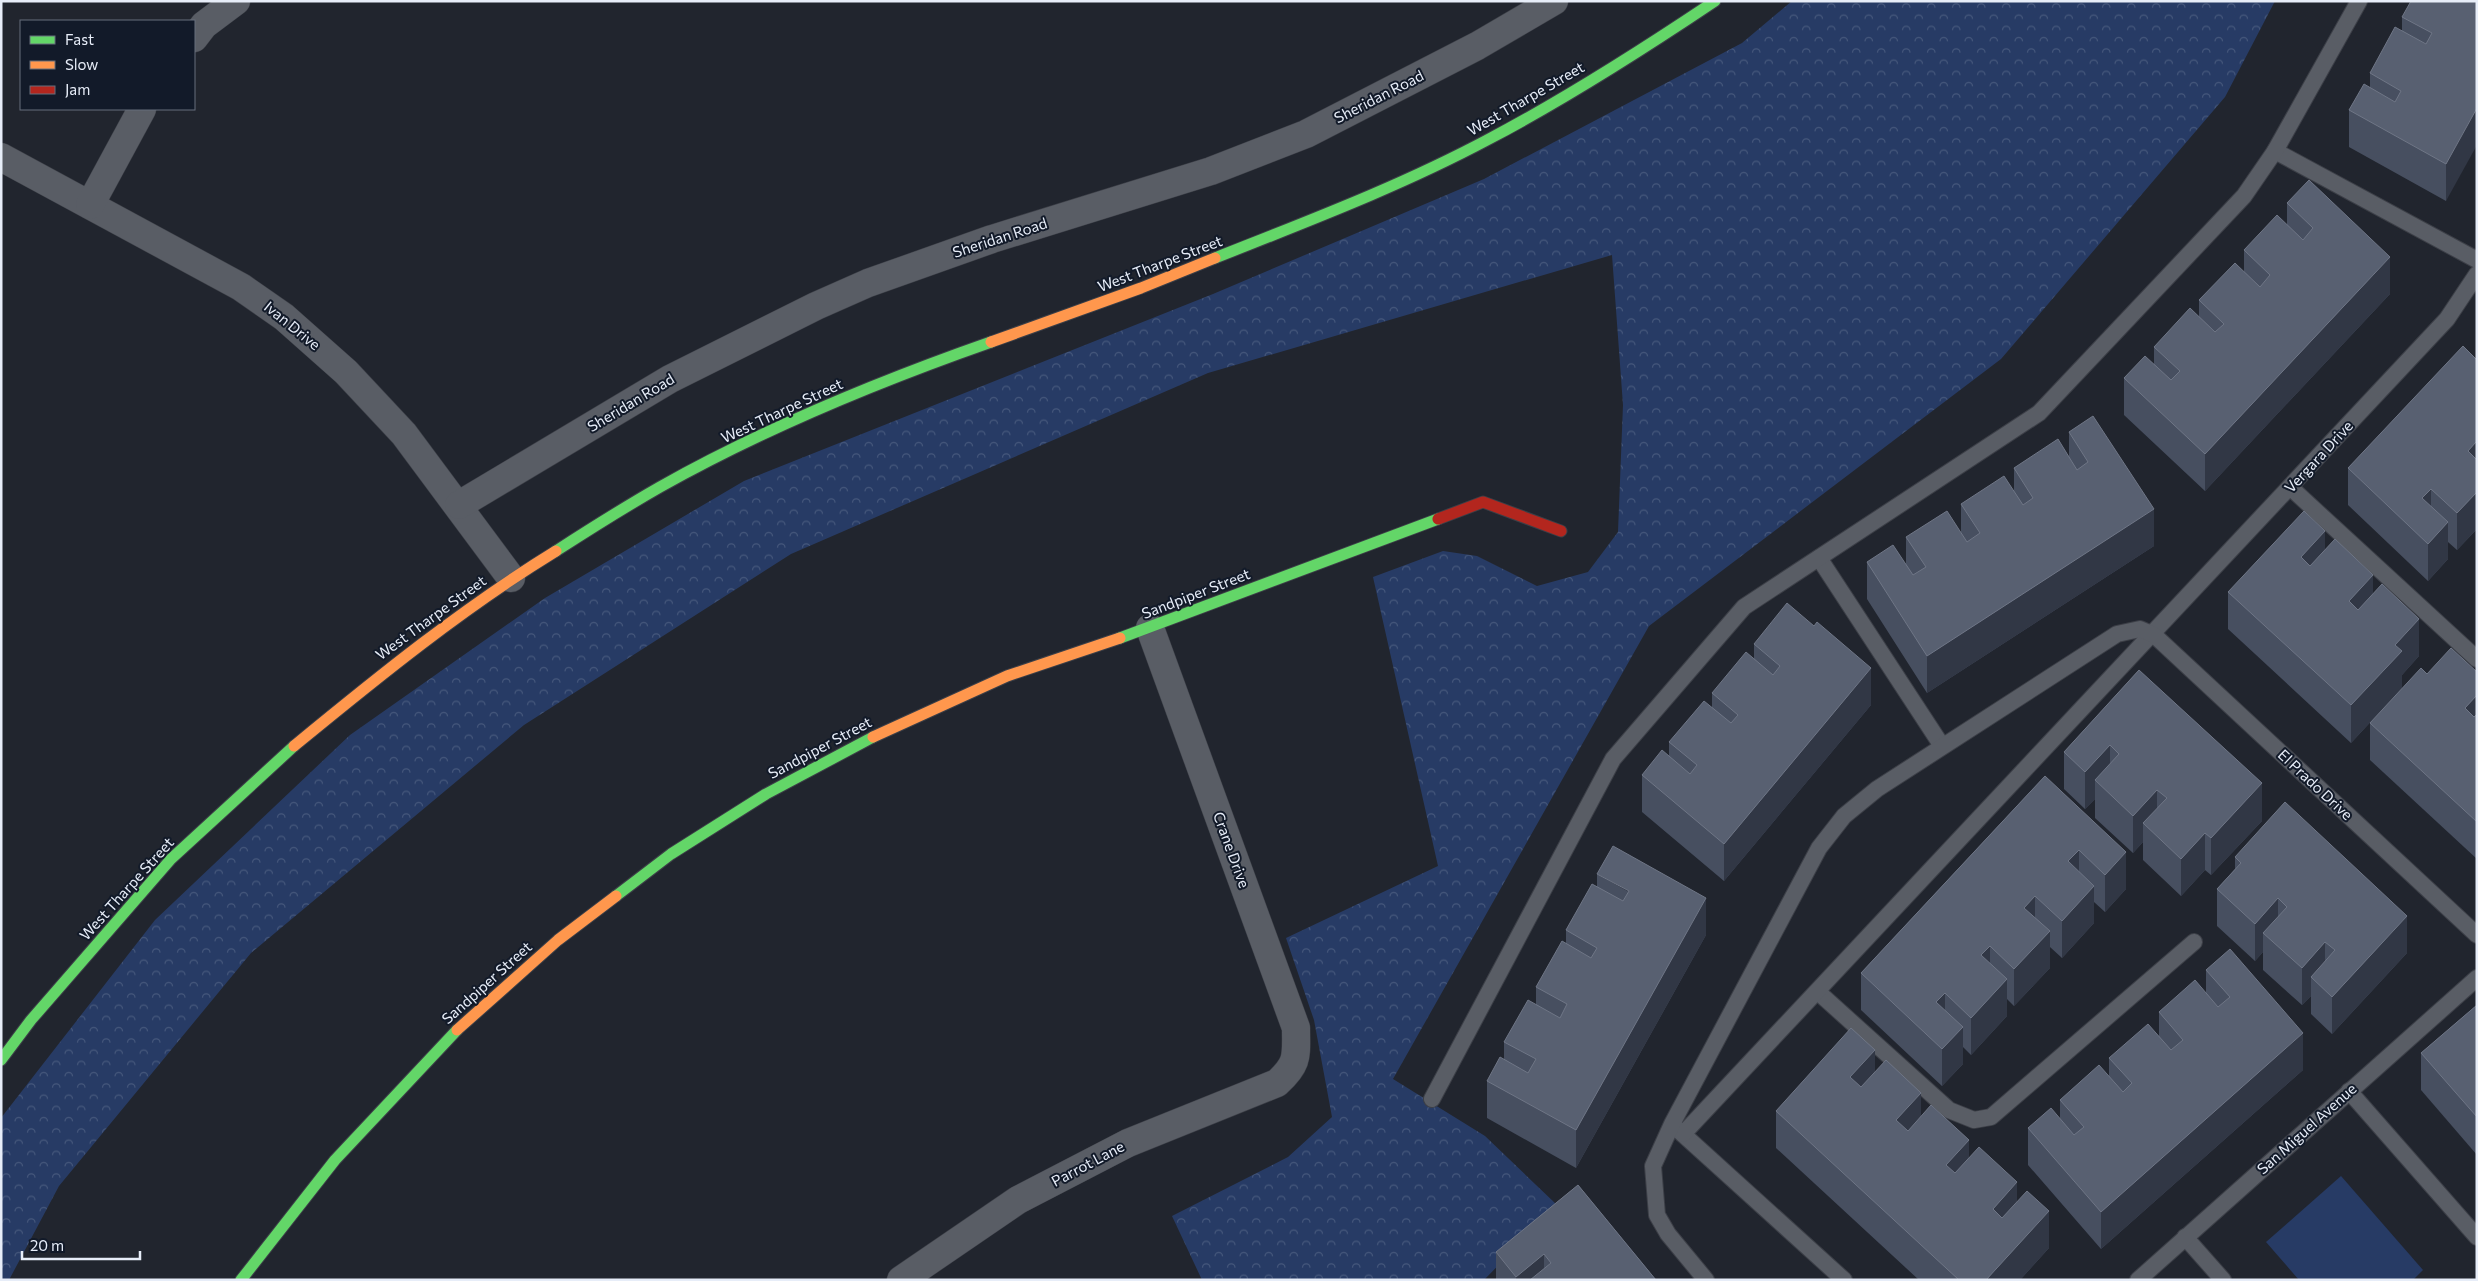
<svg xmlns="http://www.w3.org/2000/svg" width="2478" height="1281" viewBox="0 0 2478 1281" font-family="Commissioner,sans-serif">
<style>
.green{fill:#273b65}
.forest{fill:url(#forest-crowns)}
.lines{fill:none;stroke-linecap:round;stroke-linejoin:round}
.lane-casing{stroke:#3c3f47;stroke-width:18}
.street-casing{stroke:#3c3f47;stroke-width:29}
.fast-casing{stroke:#3c3f47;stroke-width:13}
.slow-casing{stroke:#3c3f47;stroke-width:13}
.jam-casing{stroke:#3c3f47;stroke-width:13}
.lane{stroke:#595d65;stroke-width:16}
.street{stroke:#595d65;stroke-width:28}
.fast{stroke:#63d668;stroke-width:11}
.slow{stroke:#ff974d;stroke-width:11}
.jam{stroke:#b3261e;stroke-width:11}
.wall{fill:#474f60}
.shaded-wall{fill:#313745}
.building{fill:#586071;stroke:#6f7686}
.labels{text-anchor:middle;stroke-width:4;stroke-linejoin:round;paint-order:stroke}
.street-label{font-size:15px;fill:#e7edf8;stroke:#121a29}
</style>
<defs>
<pattern id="forest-crowns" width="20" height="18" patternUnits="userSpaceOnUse" patternTransform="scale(1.25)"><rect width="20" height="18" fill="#273b65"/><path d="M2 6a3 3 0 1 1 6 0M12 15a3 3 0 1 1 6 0" fill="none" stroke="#46587c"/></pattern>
</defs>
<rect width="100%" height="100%" fill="#21252e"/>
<path class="green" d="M2341 1176 2423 1270 2413 1280H2299L2266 1242Z"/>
<path class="forest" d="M1792 1H2275L2225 97 2001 359 1649 626 1393 1079 1485 1136 1557 1205 1484 1280H1202L1172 1216 1288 1157 1332 1117 1314 1020 1286 938 1438 866 1373 577 1443 551 1477 556 1537 586 1588 572 1618 532 1623 405 1612 255 1208 373 791 554 524 725 251 953 59 1186 9 1280H1V1118L155 920 350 735 545 598 744 481 1213 294 1484 179 1742 43Z"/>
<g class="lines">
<defs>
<g id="lane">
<path d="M2275 151 2477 260"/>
<path d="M2291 488 2477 659"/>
<path d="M1819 558 1942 746"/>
<path d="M1818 992 1949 1110 1974 1120 1991 1117 2194 942"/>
<path d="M2349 1091 2477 1237"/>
<path d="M1432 1099 1613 759 1744 607 2039 413 2244 196 2275 151 2359 1"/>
<path d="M1675 1127 1844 1280"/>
<path d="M1683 1134 2447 319 2477 274"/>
<path d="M2185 1237 2223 1280"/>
<path d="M1706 1280 1668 1234 1657 1215 1653 1166 1672 1124 1819 848 1844 816 1877 789 2117 634 2140 629 2154 635 2477 935"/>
<path d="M2138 1280 2477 978"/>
</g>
<g id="street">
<path d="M194 38 204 25 236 1"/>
<path d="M1 157 241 287 284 317 346 372 404 434 511 578"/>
<path d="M90 205 142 109"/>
<path d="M459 505 670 379 816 306 868 283 992 239 1211 171 1306 134 1477 46 1554 1"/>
<path d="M901 1280 1018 1200 1128 1143 1277 1083C1299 1063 1296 1056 1296 1028L1150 628"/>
</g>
<g id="fast">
<path d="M1215 258C1308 221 1401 186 1489 139 1567 98 1642 50 1715 1"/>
<path d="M556 551C590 529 625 507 660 487 765 428 877 382 991 342"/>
<path d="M1120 638 1438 519"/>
<path d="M616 896 671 854 766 794 873 737"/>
<path d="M1 1060 31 1020 171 859 294 746"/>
<path d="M241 1280 335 1160 457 1030"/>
</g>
<g id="slow">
<path d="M991 342 1141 288 1215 258"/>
<path d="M873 737 1007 676 1120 638"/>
<path d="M294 746C378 677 463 608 556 551"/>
<path d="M457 1030 558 940 616 896"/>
</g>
<path id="jam" d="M1438 519 1483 502 1561 531"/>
</defs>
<use href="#lane" class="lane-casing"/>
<use href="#street" class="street-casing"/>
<use href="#fast" class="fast-casing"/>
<use href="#slow" class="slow-casing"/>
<use href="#jam" class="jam-casing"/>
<use href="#lane" class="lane"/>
<use href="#street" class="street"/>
<use href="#fast" class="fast"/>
<use href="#slow" class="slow"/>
<use href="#jam" class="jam"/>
</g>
<g class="wall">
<path d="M2477 1 2446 201 2349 147V110L2370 87V73L2402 31V17Z"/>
<path d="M2287 203 2390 294 2205 491 2124 415V378L2154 364V347L2199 317V300L2244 271V250L2287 225Z"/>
<path d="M2477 360V529L2457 550 2448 542V559L2428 581 2348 505V468Z"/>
<path d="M2069 432 2154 546 1927 693 1867 599V562L1906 565V537L1961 533V504L2014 491V468L2069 456Z"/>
<path d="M2325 549 2373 593 2419 656 2402 675V688L2351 743 2228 629V592Z"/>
<path d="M1754 644 1871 705 1724 881 1642 812V775L1669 756V742L1712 707V693L1754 659Z"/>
<path d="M2139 670 2262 821 2211 875 2205 870 2181 896 2143 860V842L2133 853 2095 818V799L2085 809 2064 789V752Z"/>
<path d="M2477 672V859L2370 760V723L2427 674Z"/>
<path d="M2045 776 2126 889 2105 912 2094 902V923L2062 958 2050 947V968L2014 1006 2007 999V1016L1971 1055 1963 1047V1064L1942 1086 1861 1010V973Z"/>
<path d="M2235 857 2407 953 2332 1034 2311 1014V996L2302 1005 2263 970V952L2255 961 2217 926V889L2235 869Z"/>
<path d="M1597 874 1706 935 1576 1168 1487 1118V1081L1504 1060V1042L1536 1005V987L1566 944V930L1597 887Z"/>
<path d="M2206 970 2303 1070 2101 1249 2028 1165V1128L2060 1119V1100L2109 1077V1058L2159 1036V1012L2206 993Z"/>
<path d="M2477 1005V1155L2421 1090V1053Z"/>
<path d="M1875 1073 1921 1116 2017 1201 2049 1248 2020 1280H1919L1776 1148V1111Z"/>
<path d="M1578 1185 1656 1280H1496V1252Z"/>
</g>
<g class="shaded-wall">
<path d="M2477 108V145L2446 201V164Z"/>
<path d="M2390 257V294L2205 491V454Z"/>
<path d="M2476 442V479L2468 451Z"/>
<path d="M2431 489V526L2422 498Z"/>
<path d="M2477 492V529L2457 550V513Z"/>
<path d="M2154 509V546L1927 693V656Z"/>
<path d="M2448 522V559L2428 581V544Z"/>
<path d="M2325 531V568L2301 594V557Z"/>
<path d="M2373 575V612L2349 638V601Z"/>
<path d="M2419 619V656L2402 675V688L2351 743V705L2395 645Z"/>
<path d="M1871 668V705L1724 881V844Z"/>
<path d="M2477 695V732L2465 708Z"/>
<path d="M2110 745V782L2095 780V799L2085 809V772Z"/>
<path d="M2262 783V821L2211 875V838Z"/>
<path d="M2157 790V827L2143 823V842L2133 853V816Z"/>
<path d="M2205 833V870L2181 896V859Z"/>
<path d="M2079 850V887L2068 861Z"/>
<path d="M2126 852V889L2105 912V875Z"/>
<path d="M2094 886V923L2062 958V921Z"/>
<path d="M2035 896V933L2024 908Z"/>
<path d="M1706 898V935L1576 1168V1130Z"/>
<path d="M2278 898V935L2263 933V952L2255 961V924Z"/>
<path d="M2407 916V953L2332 1034V997Z"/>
<path d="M2050 931V968L2014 1006V969Z"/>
<path d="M2325 942V979L2311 977V996L2302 1005V968Z"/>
<path d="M1990 946V983L1981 955Z"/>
<path d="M2007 979V1016L1971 1055V1018Z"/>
<path d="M1945 993V1030L1936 1002Z"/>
<path d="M1963 1027V1064L1942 1086V1049Z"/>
<path d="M2303 1033V1070L2101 1249V1212Z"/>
<path d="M1875 1050V1087L1850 1114V1077Z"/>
<path d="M1921 1093V1130L1896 1158V1120Z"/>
<path d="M1969 1140V1177L1946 1202V1165Z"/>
<path d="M2017 1182V1219L1993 1246V1209Z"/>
<path d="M2049 1211V1248L2020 1280H1986Z"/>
<path d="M1544 1254V1280H1516V1277Z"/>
</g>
<g class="building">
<path d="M2411 1H2477V108L2446 164 2349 110 2364 84 2395 102 2401 91 2370 73 2395 27 2426 44 2432 33 2402 17Z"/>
<path d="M2309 180 2390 257 2205 454 2124 378 2145 356 2171 380 2180 371 2154 347 2190 308 2215 332 2224 324 2199 300 2235 263 2260 287 2270 275 2244 250 2277 215 2303 240 2313 228 2287 203Z"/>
<path d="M2463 346 2477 360V443L2476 442 2468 451 2477 460V492L2457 513 2431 489 2422 498 2448 522 2428 544 2348 468Z"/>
<path d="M2093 416 2154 509 1927 656 1867 562 1893 545 1913 575 1926 567 1906 537 1947 511 1967 542 1980 533 1961 504 2004 476 2023 505 2033 498 2014 468 2058 439 2077 470 2088 462 2069 432Z"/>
<path d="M2304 511 2325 531 2301 557 2310 566 2335 539 2373 575 2349 601 2358 610 2382 584 2419 619 2395 645 2402 651 2351 705 2228 592Z"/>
<path d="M1787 603 1814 626 1817 622 1871 668 1724 844 1642 775 1662 750 1690 774 1697 765 1669 742 1704 701 1731 723 1738 715 1712 693 1746 652 1773 675 1780 666 1754 644Z"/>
<path d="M2451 648 2477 672V695L2465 708 2474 717 2477 714V822L2370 723 2421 668 2427 674Z"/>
<path d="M2139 670 2262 783 2211 838 2205 833 2181 859 2143 823 2167 798 2157 790 2133 816 2095 780 2119 754 2110 745 2085 772 2064 752Z"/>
<path d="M2045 776 2126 852 2105 875 2079 850 2068 861 2094 886 2062 921 2035 896 2024 908 2050 931 2014 969 1990 946 1981 955 2007 979 1971 1018 1945 993 1936 1002 1963 1027 1942 1049 1861 973Z"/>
<path d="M2285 802 2407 916 2332 997 2311 977 2335 950 2325 942 2302 968 2263 933 2287 907 2278 898 2255 924 2217 889 2241 863 2235 857Z"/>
<path d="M1613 846 1706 898 1576 1130 1487 1081 1500 1057 1528 1073 1536 1059 1504 1042 1528 1000 1560 1018 1567 1004 1536 987 1562 941 1591 958 1597 948 1566 930 1592 884 1623 901 1629 891 1597 874Z"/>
<path d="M2230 949 2303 1033 2101 1212 2028 1128 2051 1108 2074 1135 2084 1127 2060 1100 2099 1065 2123 1092 2132 1083 2109 1058 2148 1024 2171 1050 2183 1040 2159 1012 2195 980 2218 1007 2230 997 2206 970Z"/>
<path d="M2477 1005V1117L2421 1053Z"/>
<path d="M1851 1028 1875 1050 1850 1077 1861 1087 1886 1060 1921 1093 1896 1120 1908 1131 1931 1105 1969 1140 1946 1165 1955 1173 1979 1147 2017 1182 1993 1209 2002 1218 2027 1191 2049 1211 1986 1280H1959L1776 1111Z"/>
<path d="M1578 1185 1656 1280H1530L1551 1263 1544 1254 1516 1277 1496 1252Z"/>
</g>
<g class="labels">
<g class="street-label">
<text transform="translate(1379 97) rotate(-27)" y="5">Sheridan Road</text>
<text transform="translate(1526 99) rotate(-30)" y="5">West Tharpe Street</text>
<text transform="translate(1000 238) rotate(-18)" y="5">Sheridan Road</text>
<text transform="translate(1160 264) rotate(-21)" y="5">West Tharpe Street</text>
<text transform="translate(292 326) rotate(39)" y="5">Ivan Drive</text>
<text transform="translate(631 403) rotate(-31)" y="5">Sheridan Road</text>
<text transform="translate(782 411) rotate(-25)" y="5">West Tharpe Street</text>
<text transform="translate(2319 457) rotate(-47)" y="5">Vergara Drive</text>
<text transform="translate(1196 594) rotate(-21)" y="5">Sandpiper Street</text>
<text transform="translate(431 618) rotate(-36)" y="5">West Tharpe Street</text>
<text transform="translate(820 748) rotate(-28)" y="5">Sandpiper Street</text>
<text transform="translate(2315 785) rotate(43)" y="5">El Prado Drive</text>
<text transform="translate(1231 850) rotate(70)" y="5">Crane Drive</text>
<text transform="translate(127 889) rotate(-48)" y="5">West Tharpe Street</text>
<text transform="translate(487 983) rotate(-42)" y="5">Sandpiper Street</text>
<text transform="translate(2307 1129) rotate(-42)" y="5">San Miguel Avenue</text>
<text transform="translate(1088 1164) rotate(-28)" y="5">Parrot Lane</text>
</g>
</g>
<rect width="2478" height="1281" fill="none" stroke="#e7edf8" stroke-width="5"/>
<rect x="20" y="20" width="175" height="90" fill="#121a29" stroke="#676e7c"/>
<rect x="30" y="36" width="25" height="8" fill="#63d668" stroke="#676e7c"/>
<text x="65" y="45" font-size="15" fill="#e7edf8">Fast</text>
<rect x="30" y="61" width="25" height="8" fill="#ff974d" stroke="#676e7c"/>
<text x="65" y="70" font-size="15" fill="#e7edf8">Slow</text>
<rect x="30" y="86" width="25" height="8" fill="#b3261e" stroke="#676e7c"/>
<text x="65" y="95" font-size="15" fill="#e7edf8">Jam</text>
<path d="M22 1251v8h118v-8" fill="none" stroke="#e7edf8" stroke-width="2.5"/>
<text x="30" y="1251" font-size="15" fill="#e7edf8" stroke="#121a29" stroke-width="4" paint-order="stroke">20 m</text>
</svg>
